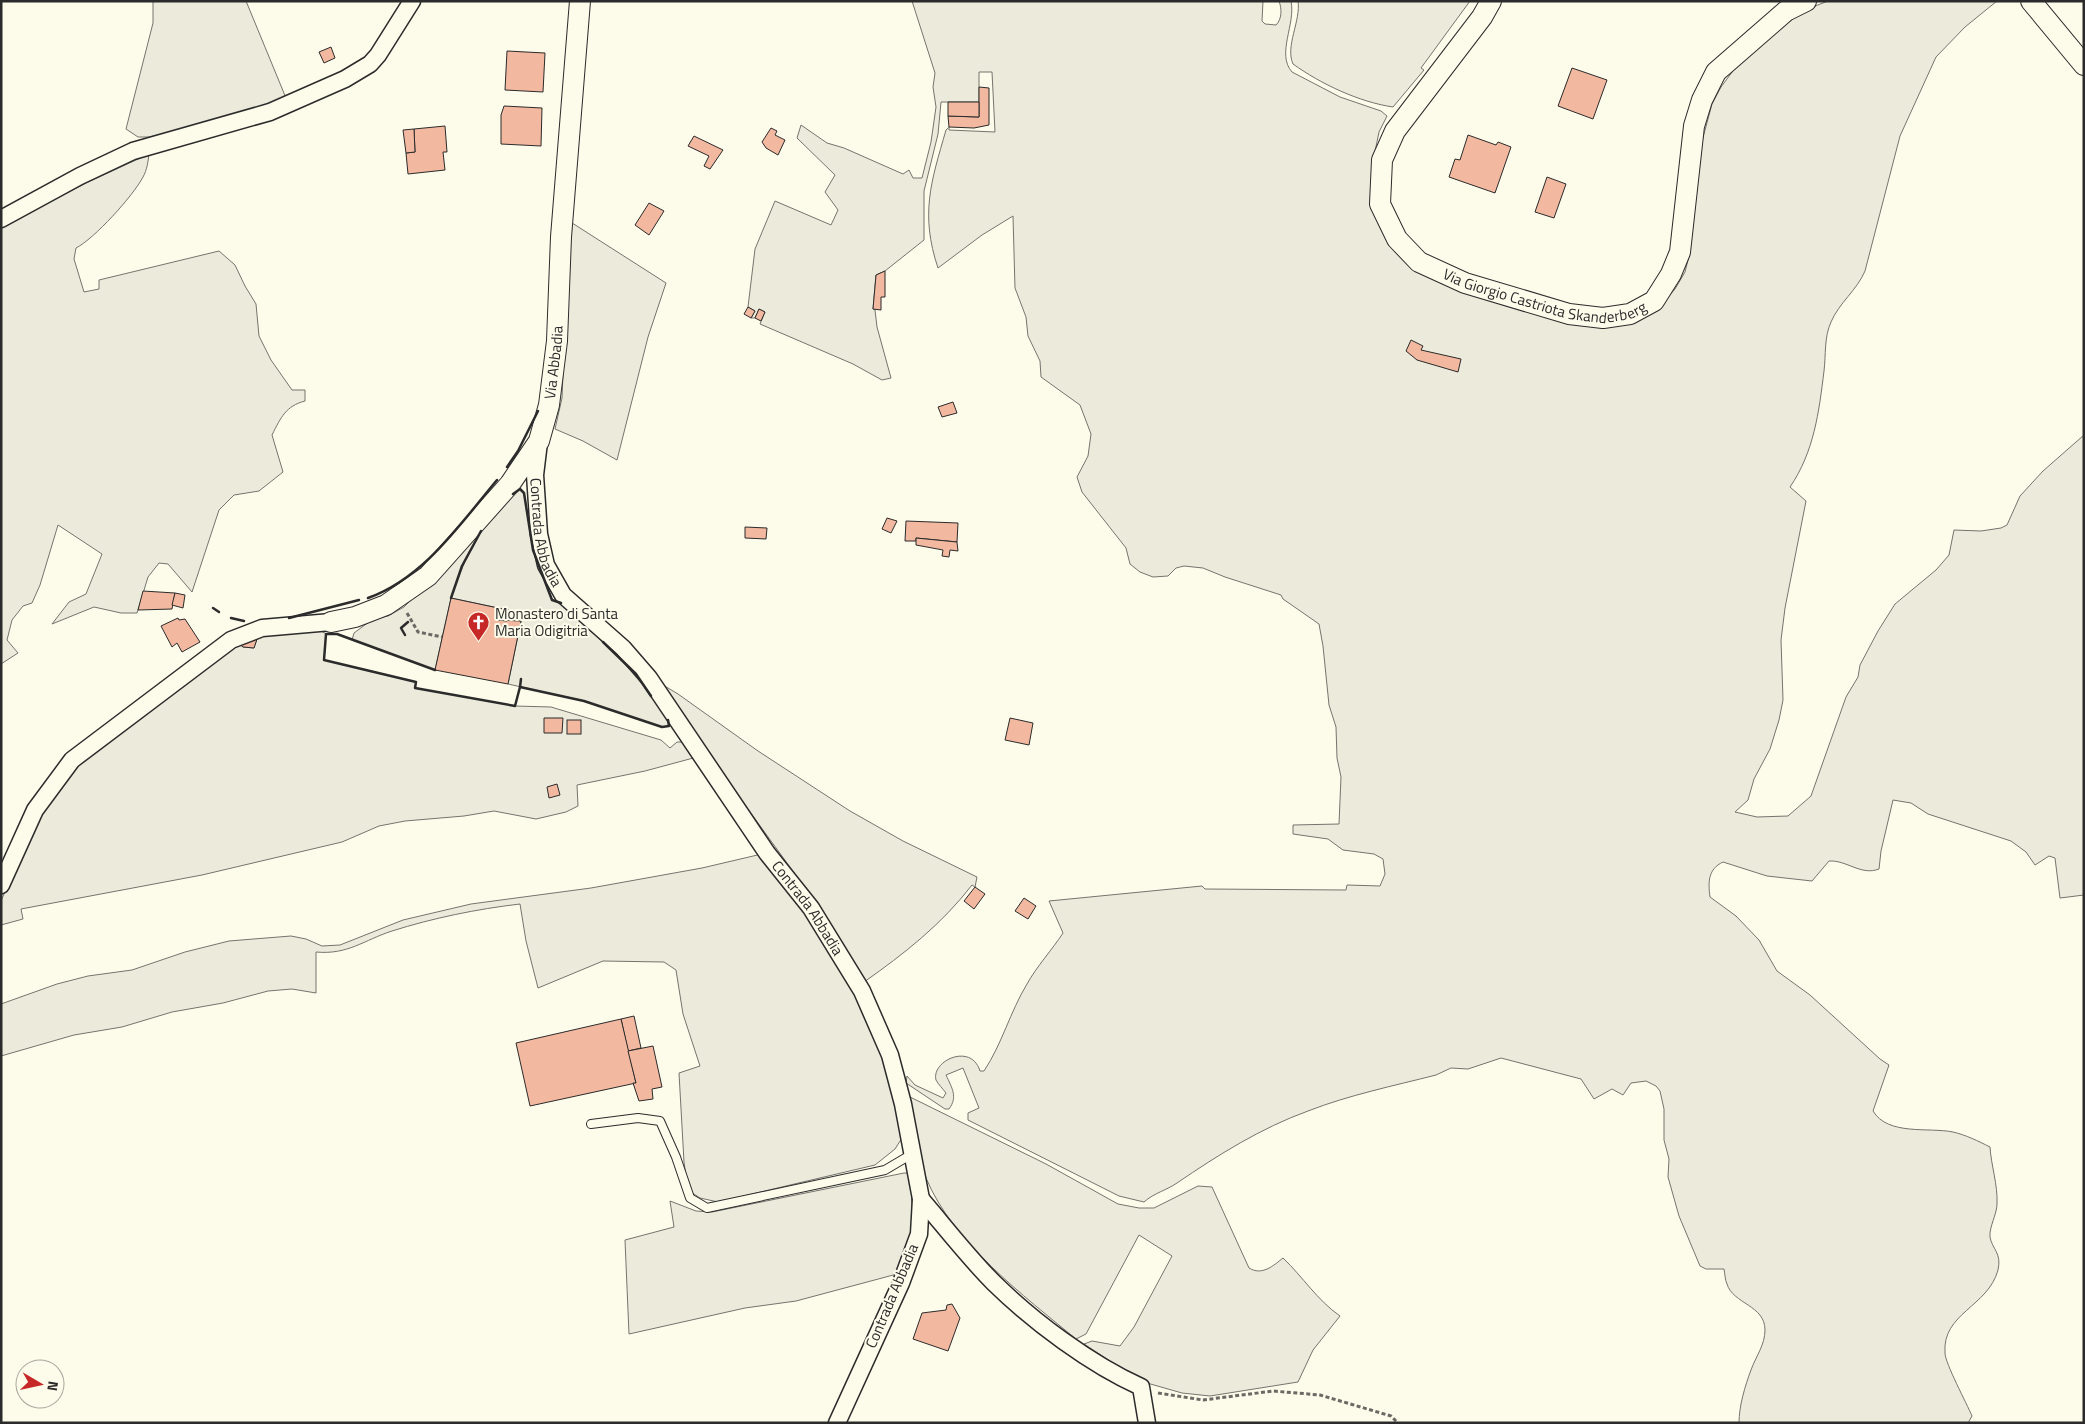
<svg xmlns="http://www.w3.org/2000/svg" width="2085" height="1424" viewBox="0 0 2085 1424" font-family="'Titillium Web',sans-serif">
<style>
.green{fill:#ecebdb;stroke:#74746e}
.parking{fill:#eceadb;stroke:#74746e}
.building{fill:#f2b8a0;stroke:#2b2b2b}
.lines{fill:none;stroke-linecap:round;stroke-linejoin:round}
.service-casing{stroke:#2b2b2b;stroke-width:10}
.minor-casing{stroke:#2b2b2b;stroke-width:19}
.tertiary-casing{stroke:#2b2b2b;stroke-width:22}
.path{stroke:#6a6964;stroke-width:3;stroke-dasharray:4 2.5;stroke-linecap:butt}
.service{stroke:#fdfbea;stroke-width:8}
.minor{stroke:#fdfbea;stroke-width:16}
.tertiary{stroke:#fdfbea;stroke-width:20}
.wall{stroke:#2b2b2b;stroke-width:2.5}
.labels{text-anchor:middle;stroke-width:4;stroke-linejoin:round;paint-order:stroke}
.street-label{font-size:15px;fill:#2b2b2b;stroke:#fdfbea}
.poi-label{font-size:15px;fill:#2b2b2b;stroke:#fdfbea;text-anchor:start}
</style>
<rect width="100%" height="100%" fill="#fdfbea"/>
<g class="green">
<path d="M153 1H246L286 98 233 115 150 137H138L126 129 153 23Z"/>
<path d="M912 1H1263L1262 21 1265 24 1276 25C1282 19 1282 9 1279 1H1291C1296 24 1276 54 1292 72L1340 97 1381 111 1387 116 1379 132 1372 166 1382 207 1434 266 1587 323 1661 305 1675 289 1685 272 1689 256 1701 145 1712 104 1721 87 1747 52 1805 10 1828 1H1997L1965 27 1936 57 1900 136 1865 271C1857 290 1839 303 1831 322 1824 337 1826 355 1824 371 1819 412 1814 452 1790 487L1806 501 1785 608 1781 640 1783 700 1779 720 1770 749 1754 779 1748 800 1735 812 1757 817 1788 816 1811 796 1846 697 1858 677 1860 665 1878 631 1895 604 1936 570 1949 555 1954 530 1981 531 2001 528 2007 525 2020 496 2043 471 2084 435V895L2060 898 2055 858 2049 856 2035 865 2026 852 2011 841 1928 814 1911 803 1893 800 1881 851 1879 869C1861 876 1847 860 1829 861L1812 881 1767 876 1723 862C1708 869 1708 882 1710 897L1736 916 1759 940 1777 971 1810 995 1880 1059 1889 1065 1873 1111C1888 1136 1929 1127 1953 1132 1966 1135 1978 1141 1990 1147 1991 1165 1998 1185 1997 1204 1997 1214 1989 1227 1990 1237 1992 1249 2002 1253 1998 1270 1988 1307 1942 1313 1945 1353 1945 1363 1967 1404 1972 1416L1968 1423H1739C1739 1406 1745 1386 1751 1370 1756 1356 1765 1345 1765 1330 1765 1305 1733 1304 1727 1284 1725 1280 1725 1274 1724 1269H1706L1700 1266 1679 1216 1668 1177 1669 1159 1664 1140V1109L1660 1091 1656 1086 1646 1081 1631 1083 1623 1095 1612 1089 1594 1099 1581 1079 1501 1058 1468 1069 1451 1068 1436 1075C1393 1086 1349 1095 1308 1111 1261 1128 1218 1155 1177 1183 1167 1190 1154 1193 1144 1202L1119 1196 968 1120V1113L979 1108 963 1068 946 1075C952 1088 958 1097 949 1109H945L906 1083 907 1076 915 1085 943 1098 946 1093C943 1089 938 1084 936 1080 931 1061 971 1042 980 1071H984C1002 1044 1010 1012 1027 984 1037 966 1052 950 1063 933L1049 901 1202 886 1205 889 1346 890 1347 885 1380 886 1385 874 1383 859 1374 854 1343 850 1328 839 1293 834V825L1339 824 1341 777 1337 758 1336 727 1329 705 1323 646 1319 624 1283 599 1281 595 1225 577 1203 568 1184 566 1176 568 1168 576 1153 577 1140 572 1130 564 1126 548 1082 492 1077 477 1088 456 1091 434 1080 405 1041 377 1040 361 1028 336 1026 317 1015 288 1013 216 982 235 938 268C920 214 931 182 946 130L949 127V130L995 132 992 72H979V102H941L938 134 924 191V240L885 271 876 275 873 309 875 310 877 327 891 378 882 380 853 364 760 324 765 312 759 309 755 318H751L755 311 748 307 755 249 775 201 831 225 838 210 825 192 835 175 797 138 801 125 827 143 844 148 903 174 909 170 913 178H922L931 142 936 107 933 87 935 73Z"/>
<path d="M1298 1H1470L1421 68 1424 70 1393 107C1359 102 1321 84 1293 64 1285 46 1301 21 1298 1Z"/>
<path d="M149 154C148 162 147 170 143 177 133 196 94 239 76 248L74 259 84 292 99 289V280L219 251 235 265 245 286 256 304 259 336 271 360 292 390H305V401C286 406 281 417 272 435L283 472 259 491 234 495 219 510 192 592 168 564 159 563 148 577 137 613H121L94 607 52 624 69 602 86 594 102 554 58 525 40 585 32 603 23 606 12 620 7 640 18 653 1 664V227L86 183Z"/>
<path d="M569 221 666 283 648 337 617 460 583 441 555 429 562 398Z"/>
<path d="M520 489 524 493 533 550 552 600 560 602 636 674 670 723 669 726 662 727 584 701 508 684 521 621 507 619 508 610 451 598C465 557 483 515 520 489Z"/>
<path d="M320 630 326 634 324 660 416 682 415 688 515 706 551 707 661 740 670 748 677 742H684L697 757 645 771 577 785 578 806 566 812 536 819 494 811 464 816 405 821 379 826 342 842 202 875 21 909 23 919 1 925V901L31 830 55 784 236 641 243 647 254 648 258 636Z"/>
<path d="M663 685 678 694 758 751 850 811 903 841 977 877 975 887 972 885C942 924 904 954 864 982L808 892 729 783Z"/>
<path d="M766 853 849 981 888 1064 902 1138 895 1149 875 1165 718 1202 700 1198 688 1190 684 1162 679 1073 700 1066 683 1014 676 970 664 962 603 961 538 988 526 941 520 904C477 909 433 918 392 931 364 940 348 955 316 952V993L292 989 268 991 223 1003 172 1012 122 1027 74 1035 1 1056V1004L57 984 88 976 132 970 185 952 229 941 291 936 306 939 322 946 340 945 403 920 471 904 591 888 702 868Z"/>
<path d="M908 1096 1046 1164 1118 1204 1139 1208H1154L1198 1186 1212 1187 1249 1268C1262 1276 1273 1266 1283 1258 1303 1277 1317 1300 1340 1316L1313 1350 1298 1382 1210 1396 1182 1393 1140 1381 1084 1344 1092 1341 1120 1346 1134 1327 1172 1256 1139 1235 1086 1334 1076 1339C1024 1296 953 1243 926 1178 916 1153 913 1123 908 1096Z"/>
<path d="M904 1173H910C913 1207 915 1245 897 1274L796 1301 745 1308 629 1334 625 1240 674 1227 670 1201 696 1211 712 1212Z"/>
</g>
<path class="parking" d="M483 528 462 566 451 598 435 670 352 640 354 633 373 619 388 616 404 607Z"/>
<g class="building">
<path d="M331 47 335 58 324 63 319 52Z"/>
<path d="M507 51 545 53 543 92 505 90Z"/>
<path d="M1572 68 1607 80 1593 119 1558 106Z"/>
<path d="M979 87 989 88V125L974 128 949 127 948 116 979 117Z"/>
<path d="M948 102H979V117L948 116Z"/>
<path d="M504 106 542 108 541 146 501 144V115Z"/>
<path d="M445 126 447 152H443L445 170 408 174 406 153 415 152 414 129Z"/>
<path d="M771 128 777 131 775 135 785 140 778 155 766 148 762 142Z"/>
<path d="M414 129 415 152 406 153 403 130Z"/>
<path d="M1468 135 1496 145 1498 142 1511 147 1495 193 1449 177 1455 159 1460 160Z"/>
<path d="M694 136 723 150 710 169 704 166 709 156 688 146Z"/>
<path d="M1547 177 1566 184 1554 218 1535 212Z"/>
<path d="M649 203 664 211 649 235 635 225Z"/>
<path d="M885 271V297H881V310L873 309 876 275Z"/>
<path d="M748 307 755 311 751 318 744 314Z"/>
<path d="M759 309 765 312 761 321 755 318Z"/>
<path d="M1411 340 1423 346 1421 350 1461 359 1458 372 1417 360 1406 351Z"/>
<path d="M953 402 957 413 942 417 938 407Z"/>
<path d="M887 518 897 521 891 533 882 529Z"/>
<path d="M906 521 958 523 957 542 916 538V541H905Z"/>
<path d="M745 527 767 528 766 539 745 538Z"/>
<path d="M916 538 957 542 958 551 950 550 949 557 942 556 943 550 916 545Z"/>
<path d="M143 591 175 593 172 609 138 610Z"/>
<path d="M175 593 185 595 183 608 172 605Z"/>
<path d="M451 598 498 608 497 620 521 621 508 684 435 670Z"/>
<path d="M498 608 509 610 507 621 497 620Z"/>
<path d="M178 618 179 620 185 619 200 642 182 652 177 643 172 647 161 626Z"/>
<path d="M258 636 254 648 243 647 236 641Z"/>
<path d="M544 718H563L562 733H544Z"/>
<path d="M1010 718 1033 723 1029 745 1005 740Z"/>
<rect x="567" y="720" width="14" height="14"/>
<path d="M557 784 560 795 549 798 547 787Z"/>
<path d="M975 887 985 894 974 909 964 901Z"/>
<path d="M1024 898 1036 906 1028 919 1015 911Z"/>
<path d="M634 1016 641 1048 628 1051 621 1019Z"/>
<path d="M621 1019 636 1083 530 1106 516 1043Z"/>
<path d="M653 1046 662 1087 652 1089 653 1099 639 1101 633 1083H636L628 1051Z"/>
<path d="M952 1304 960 1318 948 1351 913 1339 922 1313 946 1310 947 1305Z"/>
</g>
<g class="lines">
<defs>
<path id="service" d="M591 1124 638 1118 660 1121 676 1157 690 1198 707 1208 885 1170 912 1154"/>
<g id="minor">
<path d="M1 219 80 176 133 151 270 112 345 79 370 64 378 55 412 1"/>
<path id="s1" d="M539 442 535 475 539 534 546 565 563 595 623 648 649 678 767 853 811 908 862 991 890 1055 903 1104 921 1199 919 1234 901 1283 837 1423"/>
<path d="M1 885 35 810 72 760 231 640 262 628 331 622"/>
<path d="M921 1199C945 1227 968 1257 994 1283 1034 1322 1090 1364 1141 1387L1147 1423"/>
</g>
<g id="tertiary">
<path id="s2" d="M1491 1 1482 17 1395 131 1382 160 1380 204 1397 239 1419 262 1465 283 1569 314 1603 318 1630 314 1654 301 1671 274 1680 252 1694 126 1702 100 1716 72 1786 11 1806 1"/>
<path d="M2031 1 2084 65"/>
<path id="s3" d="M331 622 355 617 386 605 428 576 510 484 539 441 549 405 557 341 561 237 580 1"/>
</g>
</defs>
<use href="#service" class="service-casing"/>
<use href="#minor" class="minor-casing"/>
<use href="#tertiary" class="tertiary-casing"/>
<g class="path">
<path d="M407 613 418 632 442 637"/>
<path d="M1158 1393 1203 1400 1273 1391 1320 1395 1391 1416 1398 1423"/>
</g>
<use href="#service" class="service"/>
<use href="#minor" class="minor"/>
<use href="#tertiary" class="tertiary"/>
<g class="wall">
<path d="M507 467 518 451 538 411"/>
<path d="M513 494 520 489 524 493 533 550 552 600 561 603"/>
<path d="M368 598C424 578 460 524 497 480"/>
<path d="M451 598 462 566 481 531"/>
<path d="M213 608 219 612"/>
<path d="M231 618 244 621"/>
<path d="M289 618 359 600"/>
<path d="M405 635 401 628 408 622"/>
<path d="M603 642 636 674 651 696"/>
<path d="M435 670 337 634H326L324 660 416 682 415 688 515 706 520 687"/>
<path d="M521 679 520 687 584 701 662 727 669 726 668 720"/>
</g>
</g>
<defs>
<symbol id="church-pin" viewBox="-11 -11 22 30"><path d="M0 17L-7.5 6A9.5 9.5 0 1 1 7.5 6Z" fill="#c62828" stroke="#fdfbea"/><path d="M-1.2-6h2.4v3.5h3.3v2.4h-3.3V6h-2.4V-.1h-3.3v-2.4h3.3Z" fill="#fff"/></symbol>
</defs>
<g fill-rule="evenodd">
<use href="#church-pin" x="466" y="610" width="25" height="34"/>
</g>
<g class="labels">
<g class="street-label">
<text dy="5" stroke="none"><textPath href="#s2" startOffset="441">Via Giorgio Castriota Skanderberg</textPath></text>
<text dy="5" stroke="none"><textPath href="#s3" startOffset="364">Via Abbadia</textPath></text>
<text dy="5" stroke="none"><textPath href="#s1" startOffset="92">Contrada Abbadia</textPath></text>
<text dy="5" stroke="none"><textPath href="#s1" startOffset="558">Contrada Abbadia</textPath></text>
<text transform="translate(892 1296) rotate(-67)" y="5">Contrada Abbadia</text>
</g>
<g class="poi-label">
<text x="495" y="619">Monastero di Santa<tspan x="495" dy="17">Maria Odigitria</tspan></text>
</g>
</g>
<rect width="2085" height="1424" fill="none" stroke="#2b2b2b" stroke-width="5"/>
<g transform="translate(40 1384) rotate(99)"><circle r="24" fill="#fdfbea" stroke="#a9a89e"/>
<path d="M0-4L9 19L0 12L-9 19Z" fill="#c62828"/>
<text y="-8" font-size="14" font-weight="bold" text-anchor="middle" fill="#2b2b2b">N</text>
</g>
</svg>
